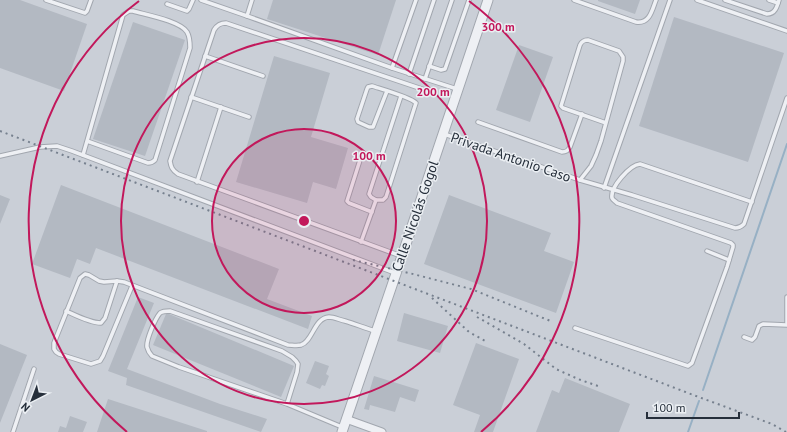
<svg xmlns="http://www.w3.org/2000/svg" width="787" height="432" viewBox="0 0 787 432" font-family="'PT Sans',sans-serif">
<style>
.built{fill:#cacfd7}
.lines{fill:none;stroke-linecap:round;stroke-linejoin:round}
.stream{stroke:#97b0c4;stroke-width:2}
.building{fill:#b3b9c2}
.service-casing{stroke:#a2a7af;stroke-width:5.5}
.minor-casing{stroke:#a2a7af;stroke-width:9}
.tertiary-casing{stroke:#a2a7af;stroke-width:11}
.service{stroke:#eef0f4;stroke-width:3.5}
.minor{stroke:#eef0f4;stroke-width:7}
.tertiary{stroke:#eef0f4;stroke-width:9}
.rail{stroke:#76808e;stroke-width:2;stroke-dasharray:2 4;stroke-linecap:butt}
.ring{fill:none;stroke:#c2185b;stroke-width:2}
.labels{text-anchor:middle;stroke-width:3;stroke-linejoin:round;paint-order:stroke}
.street-label{font-size:14px;fill:#262f3b;stroke:#ebeff3}
.centre{fill:#c2185b;stroke:#ebeff3;stroke-width:2}
.ring-label{font-size:12px;text-anchor:middle;font-weight:bold;fill:#c2185b;stroke:#ebeff3;stroke-width:3;stroke-linejoin:round;paint-order:stroke}
</style>
<rect width="100%" height="100%" fill="#dce0e5"/>
<rect class="built" x="0" y="0" width="787" height="432"/>
<g class="lines">
<g class="stream">
<path d="M703 390 787 144"/>
<path d="M688 432 699 401"/>
</g>
</g>
<g class="building">
<path d="M0 0H20L87 24 64 91 0 68Z"/>
<path d="M273 0H396L378 55 267 19Z"/>
<path d="M598 0H640L635 14 598 1Z"/>
<path d="M674 17 784 53 748 162 639 126Z"/>
<path d="M133 22 185 40 145 156 93 139Z"/>
<path d="M519 45 553 57 530 122 496 110Z"/>
<path d="M274 56 330 73 311 137 348 148 336 189 313 182 307 203 236 182Z"/>
<path d="M61 185 279 269 267 299 312 316 308 329 96 248 90 264 77 259 70 278 32 264Z"/>
<path d="M0 195 10 199 0 224Z"/>
<path d="M449 195 551 233 544 251 574 262 556 313 424 264Z"/>
<path d="M138 297 154 303 127 369 220 404 267 419 261 432 126 385 127 378 108 371Z"/>
<path d="M404 313 448 326 440 353 397 341Z"/>
<path d="M166 314H169L294 366 281 397 153 345Z"/>
<path d="M476 343 519 359 493 432H474L480 415 453 405Z"/>
<path d="M0 344 27 355 0 423Z"/>
<path d="M315 361 329 366 326 374 329 376 325 386 322 385 320 389 306 383Z"/>
<path d="M374 376 419 390 415 402 400 397 395 412 370 405 369 410 364 409Z"/>
<path d="M565 378 630 404 619 432H536L552 390 559 393Z"/>
<path d="M108 399 207 431V432H97Z"/>
<path d="M70 416 87 422 83 432H58L60 426 66 428Z"/>
</g>
<g class="lines">
<defs>
<g id="service">
<path d="M46 0 85 13 87 11 91 0"/>
<path d="M201 0 247 16"/>
<path d="M252 0 247 16 392 68 457 89"/>
<path d="M574 0 636 22C650 24 652 10 656 0"/>
<path d="M697 0 787 31"/>
<path d="M725 0 767 14C775 14 777 7 779 0"/>
<path d="M769 0 778 3"/>
<path d="M167 4 187 11 189 9 193 0"/>
<path d="M205 56 263 76"/>
<path d="M429 66 441 70 445 69 469 0"/>
<path d="M392 68 416 0"/>
<path d="M409 74 434 0"/>
<path d="M425 79 452 0"/>
<path d="M191 97 249 117"/>
<path d="M478 122 562 152C566 152 568 151 570 147L582 114"/>
<path d="M444 134 580 180 632 195 735 228C739 228 741 227 744 224L787 98"/>
<path d="M83 155 123 15 129 11H133C147 15 180 21 187 32 190 37 190 42 190 48L155 160C153 162 152 163 148 163L87 141"/>
<path d="M0 156 40 147 57 146 72 151 395 273"/>
<path d="M361 157 347 201 349 203 372 212"/>
<path d="M580 180 591 166 596 155 601 141 623 61V57L619 51 588 40C584 40 582 41 580 45L561 106 563 108 606 123"/>
<path d="M197 182 221 107"/>
<path d="M604 188 670 0"/>
<path d="M376 200 371 197 369 194 401 96"/>
<path d="M361 242 376 200H383L386 197 415 106 416 103C410 97 381 89 372 86L368 87 367 89 357 119 358 122 369 127H373L387 91"/>
<path d="M707 251 729 260"/>
<path d="M401 256 178 174C172 170 171 167 170 161L214 30C217 25 220 23 226 23L431 92"/>
<path d="M132 286 103 356 100 361 91 364 59 354 56 352 54 349V343L80 278 85 274 89 275 99 281 104 282 117 281 124 282 288 345C292 345 296 346 301 345 313 341 314 318 329 317 334 317 340 320 345 321 355 324 365 328 375 331"/>
<path d="M787 297V323"/>
<path d="M66 311C77 316 90 323 101 323L105 318 117 281"/>
<path d="M575 328 688 366 692 363 727 267 733 247V245L731 243 617 203C615 201 613 200 612 198 610 187 630 165 640 164L752 202"/>
<path d="M744 337 752 340 755 337 759 326 763 324 787 325"/>
<path d="M287 404 297 372 298 364 296 361 292 357 282 351 170 311C166 311 163 311 160 313 155 319 146 340 147 347 148 351 149 353 152 356L179 367 287 404 342 427"/>
<path d="M13 432 34 369"/>
</g>
<path id="minor" d="M346 419 382 432"/>
<path id="tertiary" d="M342 432 402 256 488 0"/>
</defs>
<use href="#service" class="service-casing"/>
<use href="#minor" class="minor-casing"/>
<use href="#tertiary" class="tertiary-casing"/>
<use href="#service" class="service"/>
<use href="#minor" class="minor"/>
<use href="#tertiary" class="tertiary"/>
<g class="rail">
<path d="M0 131 696 396 772 424 786 432"/>
<path d="M353 260 409 273 471 289 553 322"/>
<path d="M432 298 469 332 487 342"/>
<path d="M477 317 524 344 556 369 578 379 598 386"/>
</g>
</g>
<circle cx="304" cy="221" r="92" fill="#c2185b" fill-opacity=".12"/>
<g class="ring">
<circle cx="304" cy="221" r="92"/>
<circle cx="304" cy="221" r="183"/>
<path d="M127 432A275 275 0 0 1 139 1M469 1A275 275 0 0 1 481 432"/>
</g>
<g class="labels">
<g class="street-label">
<text transform="translate(511 157) rotate(19)" y="5">Privada Antonio Caso</text>
<text transform="translate(415 216) rotate(-71)" y="5">Calle Nicolás Gogol</text>
</g>
</g>
<circle cx="304" cy="221" r="6" class="centre"/>
<g class="ring-label">
<text x="498" y="31">300 m</text>
<text x="433" y="96">200 m</text>
<text x="369" y="160">100 m</text>
</g>
<g transform="translate(32 400) rotate(222)" stroke="#ebeff3" stroke-width="3" paint-order="stroke">
<path d="M0-3L7 15L0 10L-7 15Z" fill="#262f3b"/>
<text y="-6" font-size="11" font-weight="bold" text-anchor="middle" fill="#262f3b">N</text>
</g>
<path d="M647 412v6h92v-6" fill="none" stroke="#262f3b" stroke-width="2"/>
<text x="653" y="412" font-size="12" fill="#262f3b" stroke="#ebeff3" stroke-width="3" paint-order="stroke">100 m</text>
</svg>
